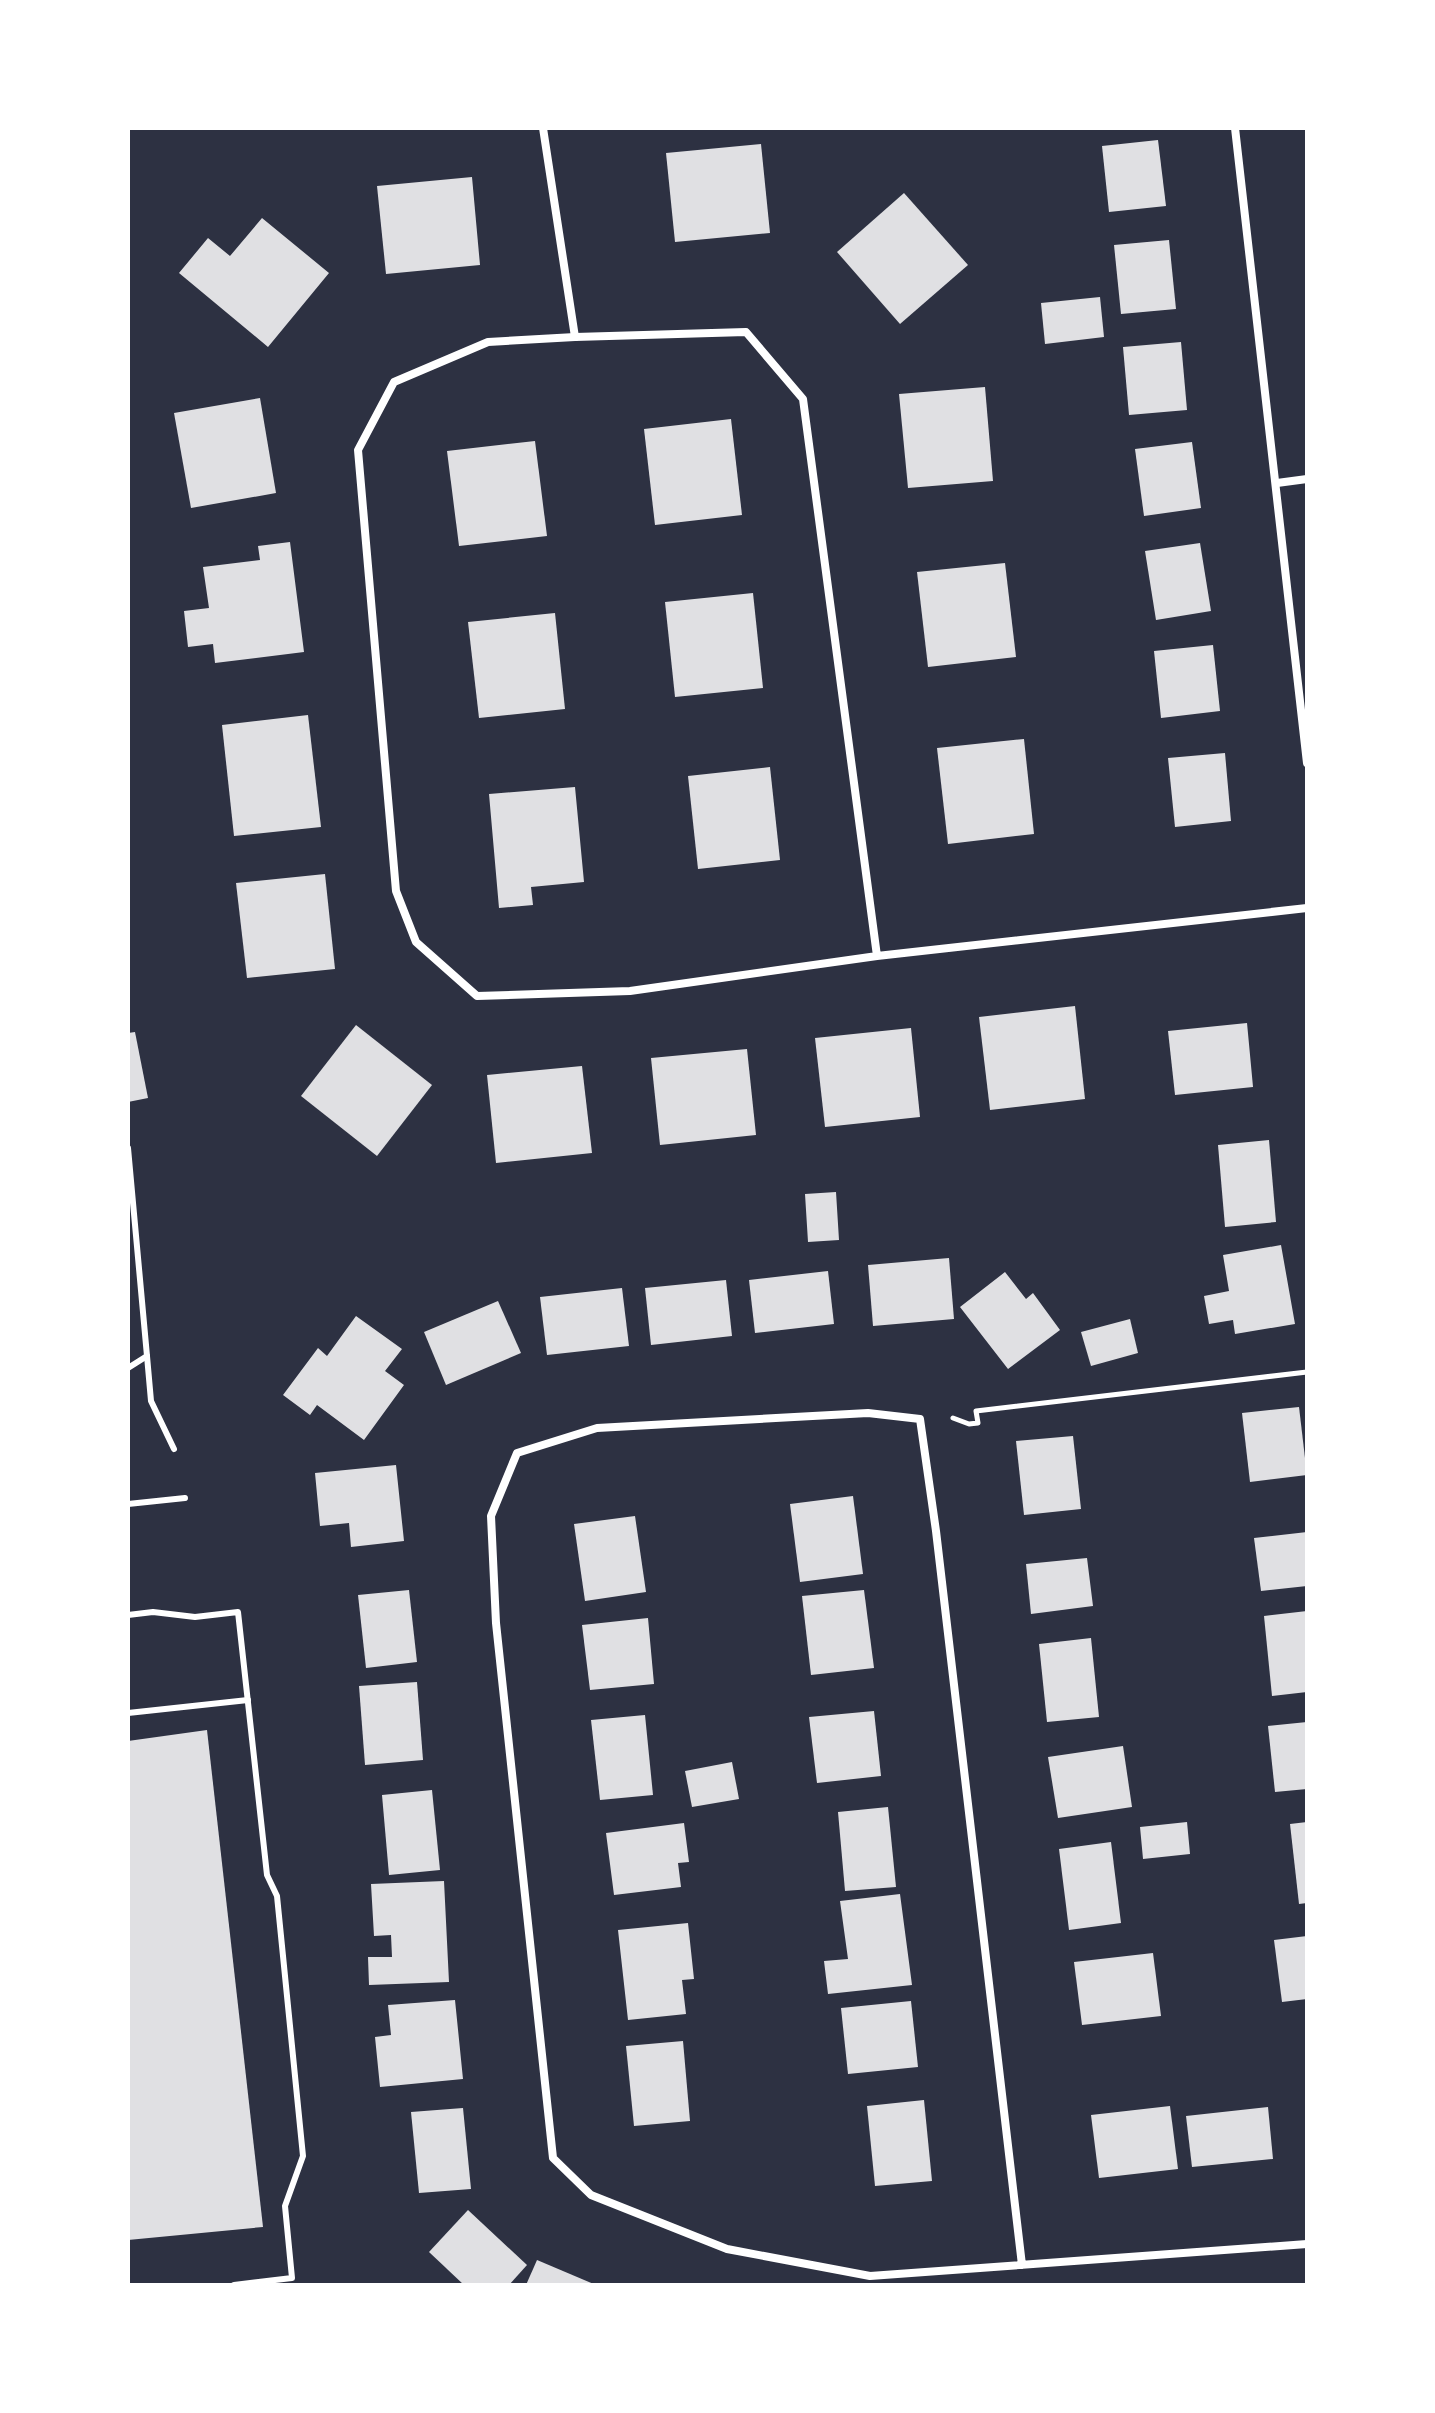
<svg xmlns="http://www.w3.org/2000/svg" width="1435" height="2413" viewBox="0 0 1435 2413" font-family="'Public Sans',sans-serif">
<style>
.building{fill:#e0e0e3}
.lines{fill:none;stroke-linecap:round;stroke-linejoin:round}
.path{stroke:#fff;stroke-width:5}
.service{stroke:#fff;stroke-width:6}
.minor{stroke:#fff;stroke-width:8}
</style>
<rect width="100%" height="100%" fill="#2d3142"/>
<g class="building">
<path d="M1158 140 1166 206 1109 212 1102 146Z"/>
<path d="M761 144 770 233 675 242 666 153Z"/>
<path d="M472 177 480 265 386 274 377 186Z"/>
<path d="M904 193 968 265 900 324 837 252Z"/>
<path d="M262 218 329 273 268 347 179 273 208 238 230 256Z"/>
<path d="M1169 240 1176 309 1121 314 1114 245Z"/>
<path d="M1100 297 1104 337 1045 344 1041 303Z"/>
<path d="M1181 342 1187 410 1129 415 1123 347Z"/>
<path d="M985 387 993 481 908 488 899 394Z"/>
<path d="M260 398 276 493 191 508 174 413Z"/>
<path d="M731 419 742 515 655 525 644 429Z"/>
<path d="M535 441 547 536 459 546 447 451Z"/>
<path d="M1192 442 1201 508 1144 516 1135 449Z"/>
<path d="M290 542 304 652 215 663 213 644 188 647 184 611 209 608 203 567 260 560 258 546Z"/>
<path d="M1200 543 1211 611 1156 620 1145 551Z"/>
<path d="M1005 563 1016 657 928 667 917 572Z"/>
<path d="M753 593 763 688 675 697 665 602Z"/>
<path d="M555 613 565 709 479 718 468 622Z"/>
<path d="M1213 645 1220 711 1161 718 1154 651Z"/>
<path d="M308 715 321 827 234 836 222 725Z"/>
<path d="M1024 739 1034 834 948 844 937 748Z"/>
<path d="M1225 753 1231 821 1175 827 1168 758Z"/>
<path d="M770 767 780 860 698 869 688 776Z"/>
<path d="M575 787 584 882 531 887 533 905 499 908 489 794Z"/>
<path d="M325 874 335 969 247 978 236 883Z"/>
<path d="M1075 1006 1085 1099 990 1110 979 1017Z"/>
<path d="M1247 1023 1253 1087 1175 1095 1168 1031Z"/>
<path d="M356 1025 432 1085 377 1156 301 1096Z"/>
<path d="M911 1028 920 1117 825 1127 815 1038Z"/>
<path d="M135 1032 148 1098 128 1102V1033Z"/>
<path d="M747 1049 756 1135 660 1145 651 1058Z"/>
<path d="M582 1066 592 1153 496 1163 487 1075Z"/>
<path d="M1269 1140 1276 1222 1225 1227 1218 1145Z"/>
<path d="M836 1192 839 1240 808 1242 805 1194Z"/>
<path d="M1281 1245 1295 1324 1235 1334 1233 1320 1209 1324 1204 1296 1229 1291 1223 1255Z"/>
<path d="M949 1258 954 1319 873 1326 868 1265Z"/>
<path d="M828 1271 834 1324 755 1333 749 1280Z"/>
<path d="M1005 1272 1026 1299 1033 1293 1060 1330 1008 1369 960 1307Z"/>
<path d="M726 1280 732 1336 651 1345 645 1288Z"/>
<path d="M622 1288 629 1346 547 1355 540 1297Z"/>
<path d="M498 1301 521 1353 446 1385 424 1332Z"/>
<path d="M356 1316 402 1349 385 1371 404 1385 364 1440 317 1405 310 1415 283 1395 318 1348 327 1356Z"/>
<path d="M1130 1319 1138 1353 1091 1366 1081 1332Z"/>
<path d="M1299 1407 1307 1475 1250 1482 1242 1413Z"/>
<path d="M1073 1436 1081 1509 1024 1515 1016 1441Z"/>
<path d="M396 1465 404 1541 351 1547 349 1523 320 1526 315 1473Z"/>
<path d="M853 1496 863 1574 800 1582 790 1504Z"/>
<path d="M635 1516 646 1592 585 1601 574 1524Z"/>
<path d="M1307 1532V1586L1261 1591 1254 1538Z"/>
<path d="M1087 1558 1093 1606 1031 1614 1026 1564Z"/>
<path d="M409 1590 417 1662 366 1668 358 1595Z"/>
<path d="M864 1590 874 1668 811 1675 802 1596Z"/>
<path d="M1307 1611V1692L1272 1696 1264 1616Z"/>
<path d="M648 1618 654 1684 590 1690 582 1625Z"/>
<path d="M1091 1638 1099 1717 1047 1722 1039 1644Z"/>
<path d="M417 1682 423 1760 365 1765 359 1686Z"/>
<path d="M874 1711 881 1776 817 1783 809 1717Z"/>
<path d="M645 1715 653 1795 600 1800 591 1720Z"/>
<path d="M1307 1722V1789L1275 1792 1268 1726Z"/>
<path d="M207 1730 263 2227 128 2240V1741Z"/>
<path d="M1123 1746 1132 1807 1058 1818 1048 1757Z"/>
<path d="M732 1762 739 1799 692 1807 685 1771Z"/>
<path d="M432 1790 440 1870 389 1875 382 1795Z"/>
<path d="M888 1807 896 1887 845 1891 838 1812Z"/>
<path d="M1187 1822 1190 1854 1143 1859 1140 1827Z"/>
<path d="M1307 1822V1903L1299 1904 1290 1824Z"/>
<path d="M684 1823 689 1862 678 1863 681 1887 614 1895 606 1833Z"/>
<path d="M1111 1842 1121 1923 1069 1930 1059 1849Z"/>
<path d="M444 1881 449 1982 369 1985 368 1957H392L391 1935 374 1936 371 1884Z"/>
<path d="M900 1894 912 1985 828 1994 824 1961 848 1959 840 1901Z"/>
<path d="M688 1923 694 1979 682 1980 686 2014 628 2020 618 1930Z"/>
<path d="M1307 1936V1999L1282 2002 1274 1940Z"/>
<path d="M1153 1953 1161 2016 1082 2025 1074 1962Z"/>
<path d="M455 2000 463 2079 380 2087 375 2037 391 2035 388 2005Z"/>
<path d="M911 2001 918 2067 848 2074 841 2008Z"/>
<path d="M683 2041 690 2121 634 2126 626 2046Z"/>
<path d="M924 2100 932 2181 875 2186 867 2106Z"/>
<path d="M1170 2106 1178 2169 1099 2178 1091 2115Z"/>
<path d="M1268 2107 1273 2159 1192 2167 1186 2116Z"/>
<path d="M463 2108 471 2189 419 2193 411 2112Z"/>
<path d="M468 2210 527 2265 509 2285H464L429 2252Z"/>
<path d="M537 2260 596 2285H526Z"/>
</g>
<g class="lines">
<path class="path" d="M953 1418 969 1424 978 1423 976 1411 1307 1372"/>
<g class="service">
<path d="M128 1148 147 1356 128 1368"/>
<path d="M147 1356 151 1401 174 1449"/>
<path d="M128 1504 185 1498"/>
<path d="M128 1615 153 1612 195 1617 238 1612 267 1875 277 1896 303 2156 285 2206 292 2278 234 2285"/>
<path d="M128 1713 248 1700"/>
</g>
<g class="minor">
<path d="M543 128 575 337"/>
<path d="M1235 128 1307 763"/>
<path d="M1277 483 1307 479"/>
<path d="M877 956 803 399 746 332 575 337 488 342 394 382 358 450 396 891 416 942 477 996 630 991 877 956 1307 908"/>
<path d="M1022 2265 936 1531 920 1419 868 1413 597 1428 517 1453 491 1516 496 1623 553 2158 591 2195 727 2249 870 2276 1307 2244"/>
</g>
</g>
<rect width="1435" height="2413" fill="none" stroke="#ffffff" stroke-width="260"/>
</svg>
